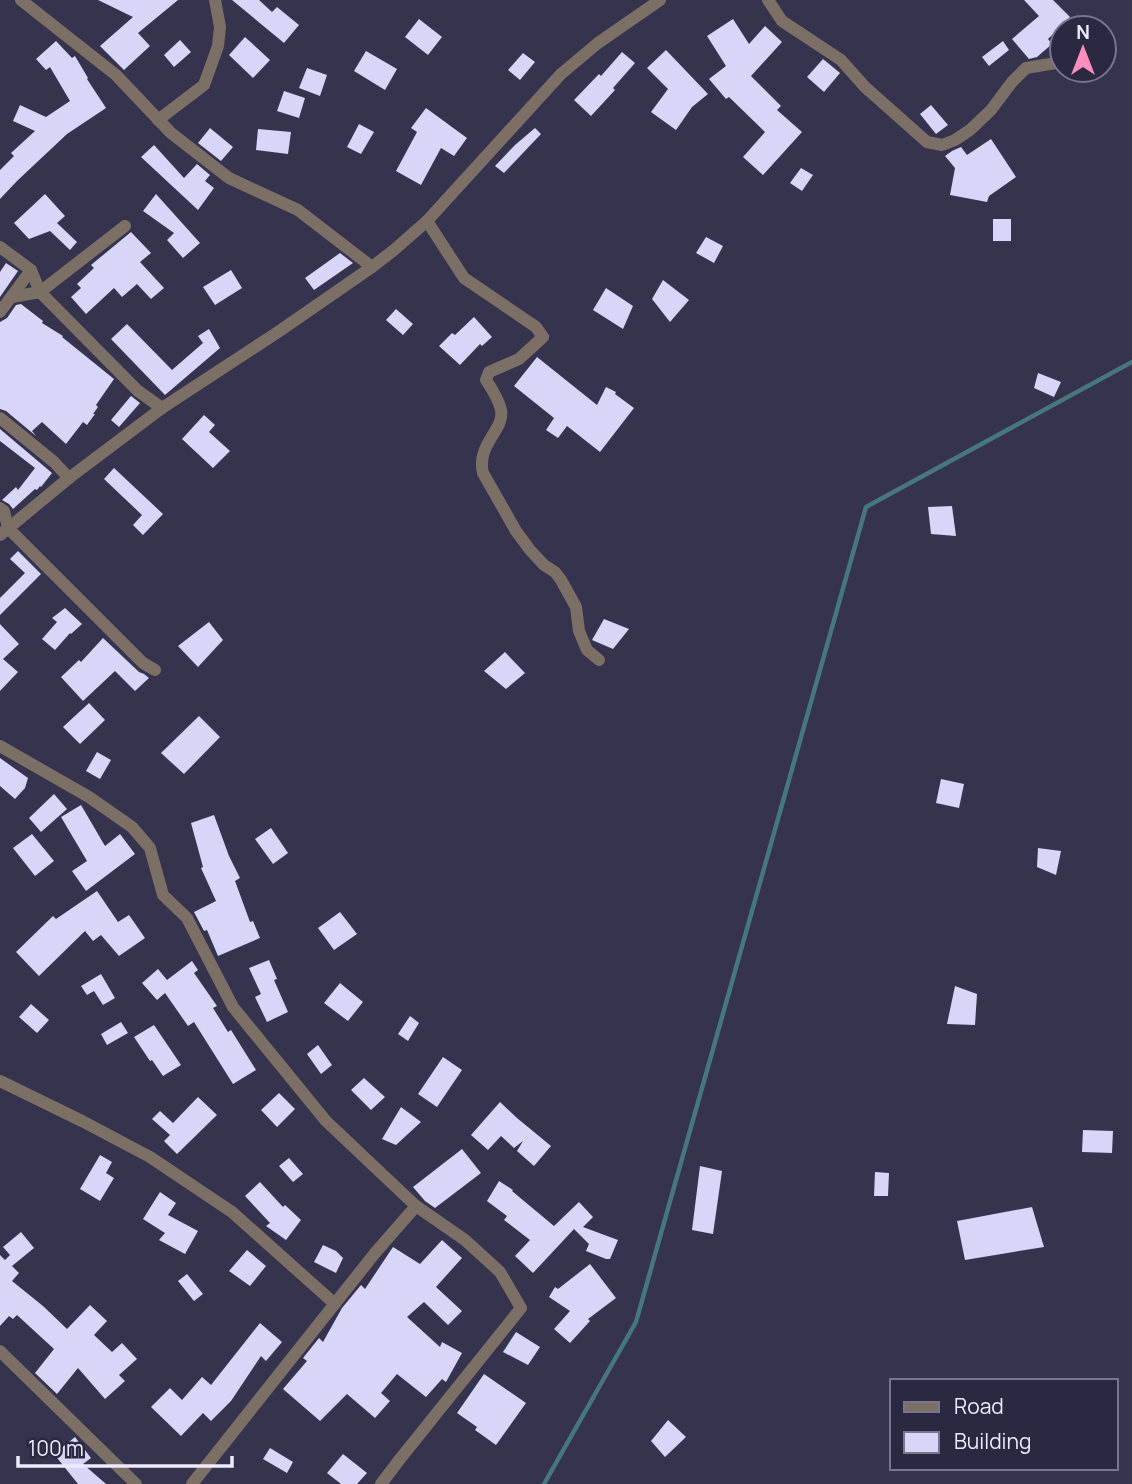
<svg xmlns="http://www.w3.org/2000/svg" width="1132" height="1484" viewBox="0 0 1132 1484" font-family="Manrope,sans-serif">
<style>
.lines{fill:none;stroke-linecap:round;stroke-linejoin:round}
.stream{stroke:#467781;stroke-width:4.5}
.building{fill:#d7d5f8}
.street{stroke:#7b6f66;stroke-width:12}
</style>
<rect width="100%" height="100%" fill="#35334d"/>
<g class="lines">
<path class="stream" d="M544 1484 636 1322 866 507 1132 362"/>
</g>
<g class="building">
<path d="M98 0H178L138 33 150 46 124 70 100 46 133 17Z"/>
<path d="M232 0H259L272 12 277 7 299 25 284 43Z"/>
<path d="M1024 0H1053L1070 17 1048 39 1052 44 1037 57 1029 59 1012 39 1039 16Z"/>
<path d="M419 19 442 37 428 55 405 37Z"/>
<path d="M733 19 749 44 765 26 782 42 751 76 781 106 777 110 802 132 763 175 743 157 765 132 729 97 726 99 709 79 726 66 707 36Z"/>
<path d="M245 37 270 60 253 78 229 55Z"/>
<path d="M180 40 191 52 174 67 164 55Z"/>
<path d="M56 41 72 58 75 56 88 78 87 79 106 108 67 134 17 181 0 199V170L14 156 11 153 35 131 13 121 20 105 46 117 70 101 50 67 46 70 36 59Z"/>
<path d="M1003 41 1009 50 989 66 982 57Z"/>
<path d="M666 50 708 94 692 107 676 130 651 112 668 89 647 68Z"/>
<path d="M366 51 397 69 385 90 354 71Z"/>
<path d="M622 52 635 63 613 88 615 90 591 116 574 100 599 74 601 76Z"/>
<path d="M523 53 535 62 520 80 508 70Z"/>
<path d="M823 59 840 73 824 92 807 77Z"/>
<path d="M307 68 327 75 320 96 299 88Z"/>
<path d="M284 91 305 98 299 118 277 111Z"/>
<path d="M931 105 948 125 936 134 920 114Z"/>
<path d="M426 108 467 138 454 156 441 148 421 185 396 171 417 132 411 128Z"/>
<path d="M359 124 374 132 361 154 347 147Z"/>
<path d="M210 128 233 147 221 161 198 143Z"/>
<path d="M535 128 541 134 504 173 495 166 515 145Z"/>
<path d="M258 129 291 132 288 154 256 150Z"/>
<path d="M991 139 1016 177 989 196 987 202 950 195 955 168 945 156 952 151 961 147 967 155Z"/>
<path d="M154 145 184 178 197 164 210 175 205 181 214 188 198 210 141 157Z"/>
<path d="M801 168 813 175 802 191 790 183Z"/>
<path d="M45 194 65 216 57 223 77 242 70 250 50 231 29 239 14 223Z"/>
<path d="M156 194 200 243 183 258 167 240 174 233 143 211Z"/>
<rect x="993" y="219" width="18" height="22"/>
<path d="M131 232 151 253 140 262 164 288 151 299 137 284 122 297 114 288 86 314 71 297 81 288 77 284 94 268 91 265Z"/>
<path d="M706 237 723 246 714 263 696 253Z"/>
<path d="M340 253 353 263 314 290 305 278Z"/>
<path d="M6 263 18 271 0 297V272Z"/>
<path d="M231 270 242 288 215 305 203 287Z"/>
<path d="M663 280 689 300 670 322 652 299Z"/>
<path d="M606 288 633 306 623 329 593 310Z"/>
<path d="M21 304 43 321 42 323 63 336 62 337 114 379 96 405 98 407 93 414H95L87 425 83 422 66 444 42 422 32 431 36 436 6 411 0 409V322L7 318 16 305Z"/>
<path d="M396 309 413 324 403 335 386 320Z"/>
<path d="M474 317 492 337 482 346 480 344 460 365 439 346 452 333 455 335Z"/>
<path d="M127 324 172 370 203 343 198 336 209 329 220 348 165 395 111 339Z"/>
<path d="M537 357 597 405 606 387 616 392 615 394 634 408 600 452 567 426 558 438 546 430 554 418 514 386Z"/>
<path d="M1038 373 1061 382 1054 397 1034 388Z"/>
<path d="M131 396 140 403 119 427 111 420Z"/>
<path d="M204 415 215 425 209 432 230 451 213 468 182 439Z"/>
<path d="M0 429 52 473 41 487 40 486 37 490 35 489 13 509 9 504 2 500 16 487 18 490 35 468 0 441Z"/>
<path d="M114 468 163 514 143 535 133 525 142 515 104 479Z"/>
<path d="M952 506 956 536 931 534 928 507Z"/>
<path d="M18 551 41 574 0 615V598L25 573 10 559Z"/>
<path d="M65 608 82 624 71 634 70 633 55 650 42 639 57 622 52 618Z"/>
<path d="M604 619 629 629 613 649 592 640Z"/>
<path d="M209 622 223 640 198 667 178 646Z"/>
<path d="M0 624 19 644 3 659 18 672 0 691Z"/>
<path d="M103 638 139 672 144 674 149 678 135 691 115 671 83 701 61 677 79 660 81 662Z"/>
<path d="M505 652 525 673 506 689 484 671Z"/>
<path d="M89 703 105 720 80 744 63 727Z"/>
<path d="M199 716 220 737 184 774 161 753Z"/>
<path d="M97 752 111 760 100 779 86 771Z"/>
<path d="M0 758 28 778 25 788 15 799 0 786Z"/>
<path d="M941 779 964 784 959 808 936 803Z"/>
<path d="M54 794 67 809 41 832 29 818Z"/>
<path d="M81 805 105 846 120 834 135 854 86 891 72 871 87 861 61 817Z"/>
<path d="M214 815 229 856 240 878 235 881 250 922 253 921 260 938 218 956 207 930 204 931 194 912 216 901 201 868 203 867 191 823Z"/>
<path d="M271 828 288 853 273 864 255 839Z"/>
<path d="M32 834 54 861 35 876 13 848Z"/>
<path d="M1038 848 1061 851 1056 875 1037 867Z"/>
<path d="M97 891 118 922 129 915 145 938 119 956 101 935 93 941 85 931 39 976 16 952 53 916 56 919Z"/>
<path d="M340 912 357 934 334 950 318 928Z"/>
<path d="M269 960 277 979 274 980 288 1012 267 1022 255 997 261 994 249 968Z"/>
<path d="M192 961 198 970 194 973 217 1006 213 1008 228 1032 231 1030 256 1070 233 1084 194 1022 188 1026 165 993 157 1000 142 983 158 969 167 980Z"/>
<path d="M101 974 115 998 103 1005 94 991 87 995 81 986Z"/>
<path d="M340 983 363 1002 348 1021 324 1003Z"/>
<path d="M955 986 977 994 975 1025 947 1024Z"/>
<path d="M31 1004 49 1020 37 1033 19 1017Z"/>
<path d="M410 1016 419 1023 408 1041 398 1034Z"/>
<path d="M121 1022 128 1033 107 1045 101 1034Z"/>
<path d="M154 1025 181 1065 163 1076 152 1060 150 1061 134 1037Z"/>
<path d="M318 1045 332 1065 321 1074 307 1054Z"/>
<path d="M443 1057 462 1070 437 1107 418 1094Z"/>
<path d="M364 1078 385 1097 371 1110 351 1090Z"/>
<path d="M279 1093 295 1109 277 1127 261 1110Z"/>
<path d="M198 1097 217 1115 177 1154 164 1141 170 1135 152 1119 160 1111 173 1123Z"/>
<path d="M500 1102 517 1118 551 1146 534 1166 517 1151 523 1141 514 1148 501 1136 488 1150 471 1135Z"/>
<path d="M401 1107 421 1122 396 1145 382 1139Z"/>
<path d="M1083 1130 1113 1131 1112 1153 1082 1152Z"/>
<path d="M462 1149 481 1173 435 1208 425 1201 413 1187Z"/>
<path d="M100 1155 112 1162 106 1173 114 1178 100 1201 80 1189Z"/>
<path d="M289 1158 303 1174 293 1182 279 1166Z"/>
<path d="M700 1166 722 1171 713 1234 692 1230Z"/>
<path d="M875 1172 889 1173 888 1196H874Z"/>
<path d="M499 1181 513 1190 512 1191 554 1226 579 1202 593 1217 583 1227 618 1240 610 1259H606L586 1251 589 1244 574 1229 533 1273 515 1256 530 1240 504 1220 507 1216 487 1201Z"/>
<path d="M260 1182 283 1207 285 1205 301 1220 286 1240 266 1226 270 1223 245 1196Z"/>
<path d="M160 1192 176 1203 168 1215 198 1231 185 1254 159 1240 165 1233 143 1219Z"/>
<path d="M1032 1207 1044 1247 965 1260 957 1221Z"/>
<path d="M21 1232 34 1248 12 1266 19 1273 12 1281 43 1306 67 1329 90 1305 107 1321 94 1335 112 1352 122 1343 137 1359 119 1375 125 1381 105 1399 78 1368 57 1394 35 1373 54 1349 17 1315 13 1319 9 1316 0 1326V1255L5 1260 10 1255 3 1247Z"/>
<path d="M442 1240 462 1258 436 1287 462 1311 448 1325 424 1302 407 1317 440 1347 442 1342 462 1353 446 1382 442 1379 426 1397 397 1374 381 1393 390 1401 375 1418 347 1394 320 1421 283 1389 307 1361 303 1358 319 1338 323 1342 342 1308 361 1285 365 1289 393 1247 420 1264Z"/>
<path d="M323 1245 336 1251 343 1258 336 1273 314 1262Z"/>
<path d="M247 1250 266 1266 250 1286 229 1271Z"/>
<path d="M590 1264 616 1298 588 1319 590 1321 570 1343 554 1329 570 1311 549 1297 555 1287 558 1289Z"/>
<path d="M187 1274 203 1294 194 1301 178 1281Z"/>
<path d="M260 1323 282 1342 266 1361 261 1356 231 1401 211 1421 203 1413 181 1436 151 1407 170 1388 182 1400 202 1377 211 1385Z"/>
<path d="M516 1332 540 1347 528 1365 503 1352Z"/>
<path d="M484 1374 526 1403 496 1445 475 1430 477 1427 457 1413Z"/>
<path d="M668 1420 686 1437 665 1457 651 1441Z"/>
<path d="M75 1437 91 1458 83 1464 106 1484H78L54 1454Z"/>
<path d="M270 1448 293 1462 287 1473 263 1459Z"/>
<path d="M343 1454 367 1473 357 1484H341L327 1473Z"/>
</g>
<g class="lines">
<g class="street">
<path d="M21 0 116 75 171 133 229 178 298 210 372 267"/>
<path d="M768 0 782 21 841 60 865 87 927 142 942 145 955 140 970 130 991 110 1012 82 1026 68 1056 63"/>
<path d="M158 120 204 85 218 46 220 27 215 0"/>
<path d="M427 221 464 278 536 327 543 337 519 359 489 372 486 380C492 389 499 400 501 410 505 430 476 444 483 473L516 531 530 550 544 565 555 572 561 580 576 607 579 631 587 650 599 660"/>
<path d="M0 247 31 270 40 292 138 391 162 408"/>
<path d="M12 297 40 292 125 226"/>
<path d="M0 312 31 270"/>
<path d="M0 418 54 462 69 478"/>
<path d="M0 508 4 511 8 528 143 663 155 670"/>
<path d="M0 535 69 478 162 408 278 332 372 267 394 250 427 221 561 74 598 43 660 0"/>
<path d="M0 746 89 797 132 827 150 848 163 895 187 918 233 1007 326 1121 416 1206 375 1253 192 1484"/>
<path d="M0 1081 82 1121 150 1157 232 1212 335 1304"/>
<path d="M0 1351 136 1484"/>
<path d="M381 1484 400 1459 521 1308 500 1272 465 1240 416 1206"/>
</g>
</g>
<rect x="890" y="1379" width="228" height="91" fill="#2b2842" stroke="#78768d" stroke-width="2"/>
<rect x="904" y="1402" width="35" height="10" fill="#7b6f66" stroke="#78768d" stroke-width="2"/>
<text x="954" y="1414" font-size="21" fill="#ecebfd">Road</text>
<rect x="904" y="1432" width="35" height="21" fill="#d7d5f8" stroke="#78768d" stroke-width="2"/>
<text x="954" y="1449" font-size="21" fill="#ecebfd">Building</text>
<g transform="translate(1083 49)"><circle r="33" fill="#2b2842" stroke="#78768d" stroke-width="2"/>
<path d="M0-5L12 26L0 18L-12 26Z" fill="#fe8ebd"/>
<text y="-10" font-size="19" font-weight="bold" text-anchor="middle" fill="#ecebfd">N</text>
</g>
<path d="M18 1456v10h214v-10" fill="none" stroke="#ecebfd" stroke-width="3.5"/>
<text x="28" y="1456" font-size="21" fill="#ecebfd" stroke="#2b2842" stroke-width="5" paint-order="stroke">100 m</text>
</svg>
